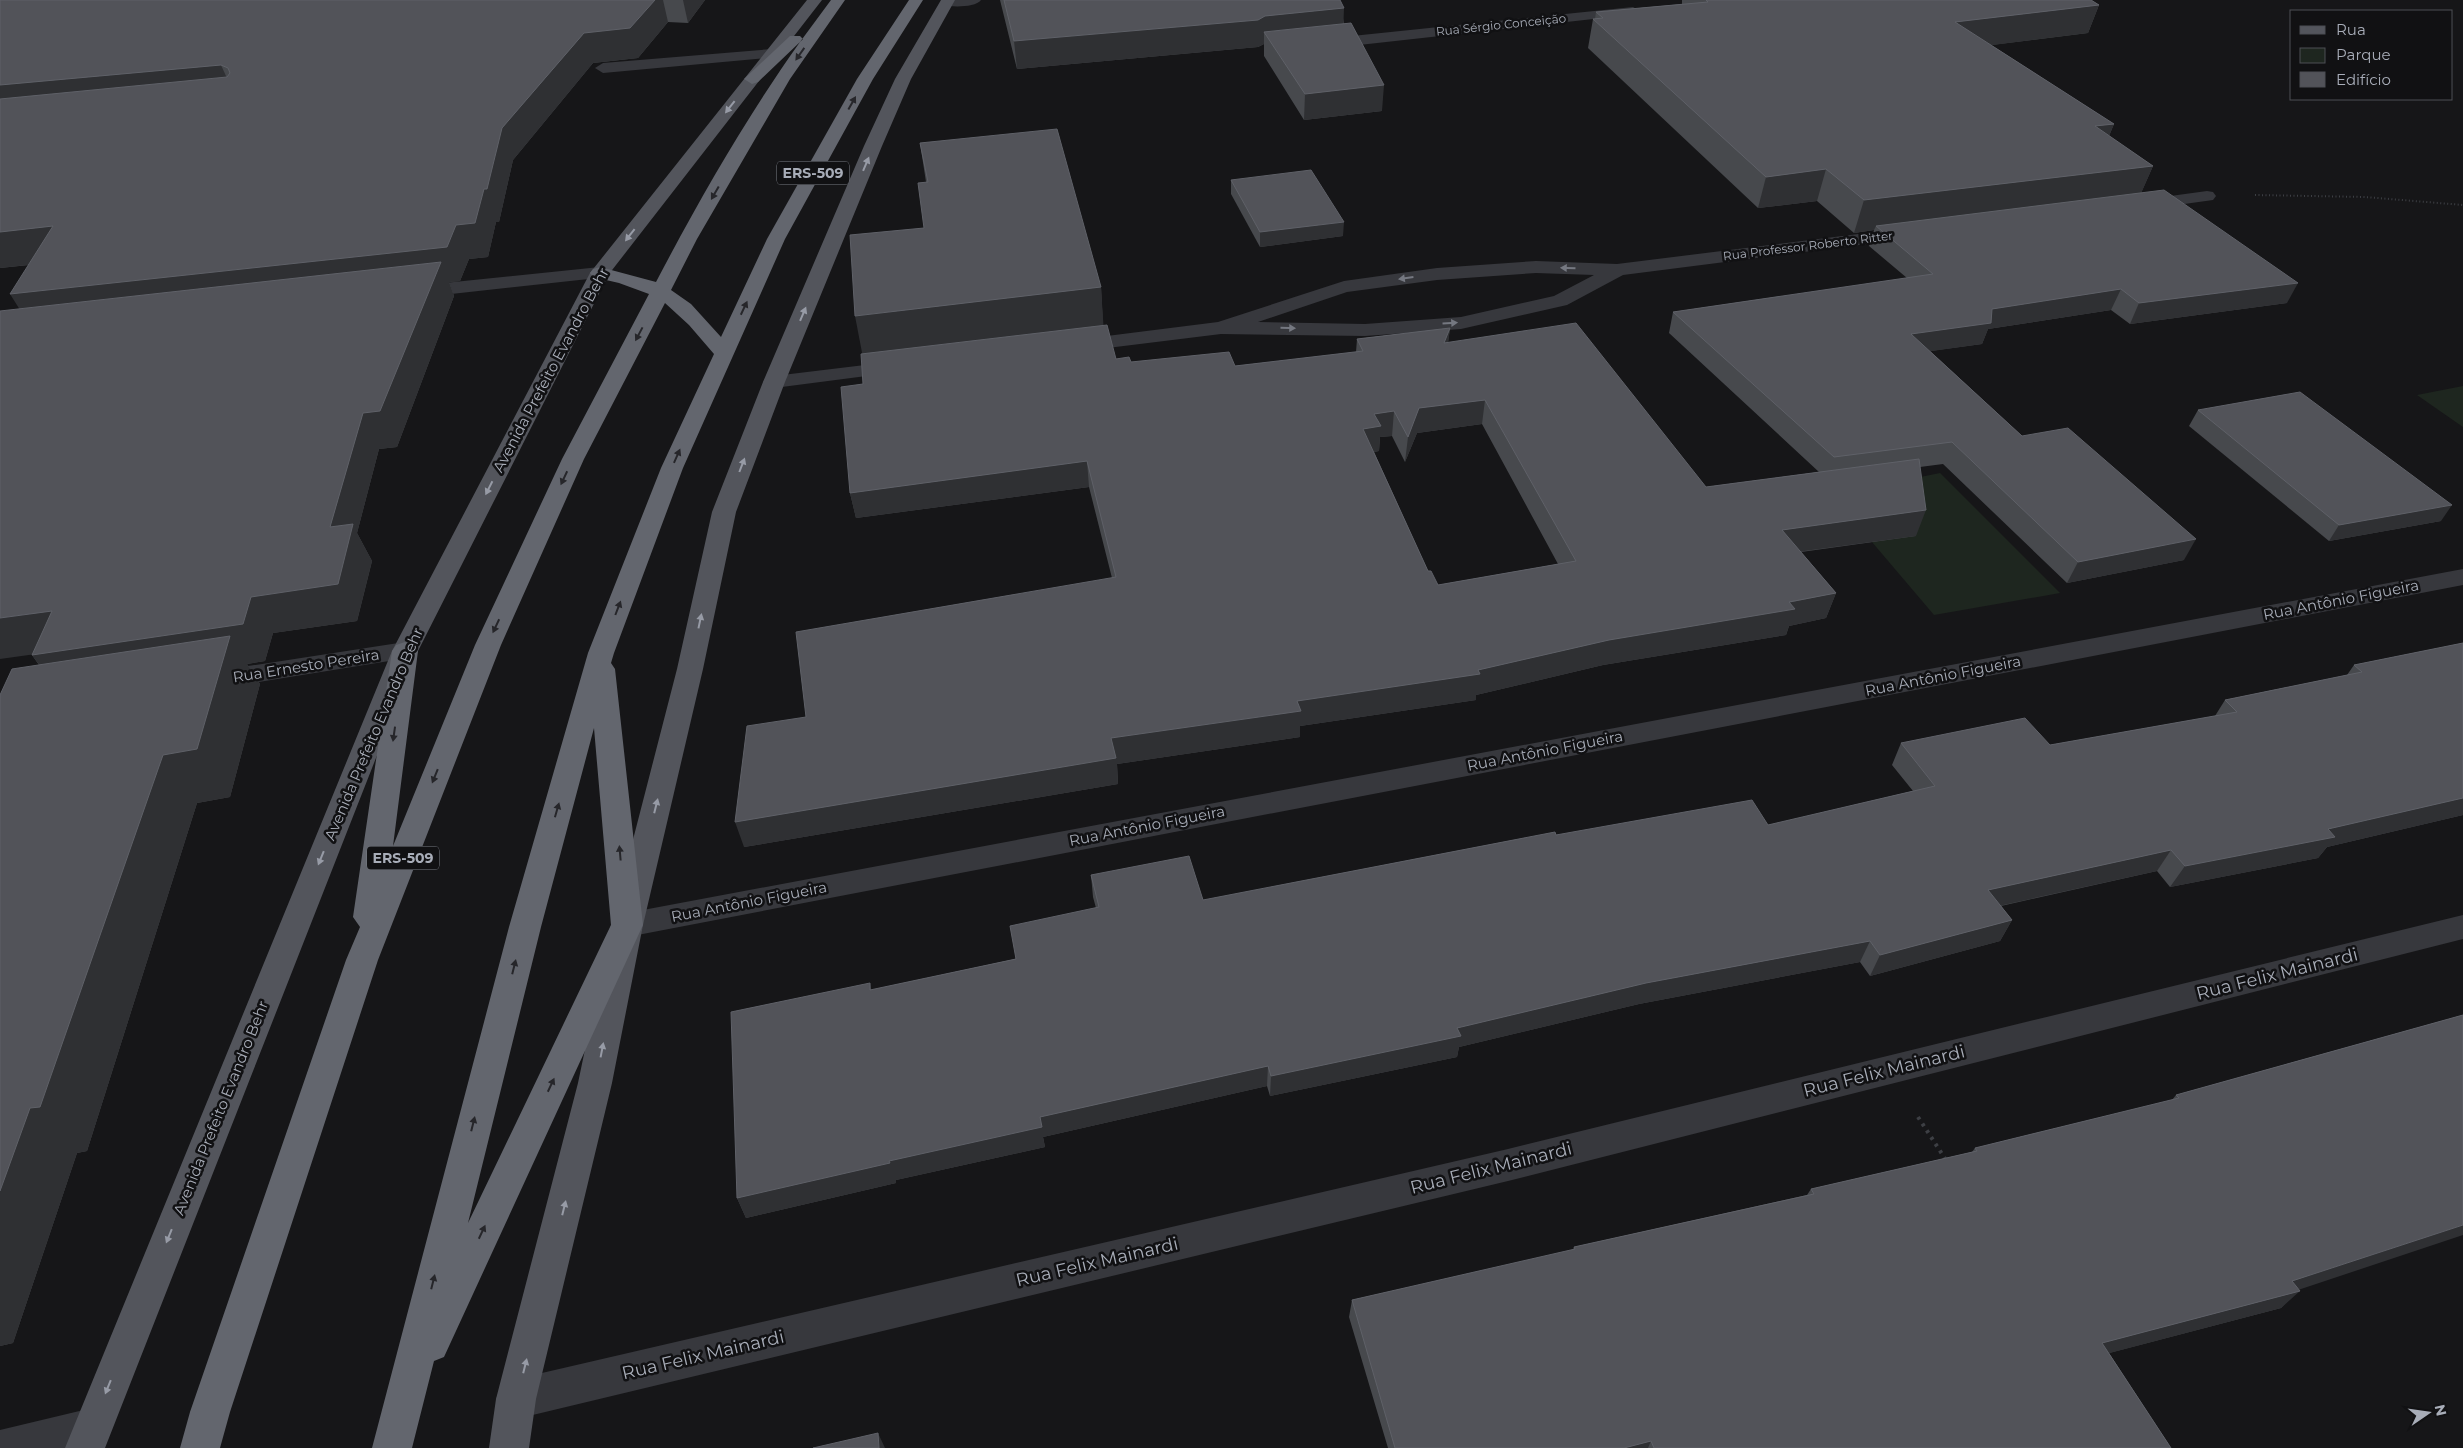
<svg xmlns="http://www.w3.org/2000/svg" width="2463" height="1448" viewBox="0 0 2463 1448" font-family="Montserrat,sans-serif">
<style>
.green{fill:#1e261f}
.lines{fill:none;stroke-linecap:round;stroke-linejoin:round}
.path-far1{stroke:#3d3f44;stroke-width:2;stroke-dasharray:1 2.5;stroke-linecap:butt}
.path{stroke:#3d3f44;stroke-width:4;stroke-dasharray:3 5;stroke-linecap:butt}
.minor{fill:#37383d;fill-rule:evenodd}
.major{fill:#53555c;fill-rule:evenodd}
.highway{fill:#63666e;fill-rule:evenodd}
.wall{fill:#47494d;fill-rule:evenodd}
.shaded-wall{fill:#2f3033}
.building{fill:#525359;stroke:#5f6168;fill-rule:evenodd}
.oneway{fill:#26262a}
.oneway2{fill:#979ba6}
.oneway3{fill:#757881}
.labels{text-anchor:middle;stroke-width:5;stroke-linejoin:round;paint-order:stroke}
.far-street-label{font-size:12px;fill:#a8adb8;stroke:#111113}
.shield{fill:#111113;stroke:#7b7e86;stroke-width:1}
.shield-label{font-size:14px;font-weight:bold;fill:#a8adb8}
.street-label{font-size:15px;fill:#a8adb8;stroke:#111113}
.near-street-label{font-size:18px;fill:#a8adb8;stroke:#111113}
</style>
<rect width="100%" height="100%" fill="#161618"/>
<g class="green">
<path d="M2463 386V427L2417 395Z"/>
<path d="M1940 473 2060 593 1934 615 1832 495Z"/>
</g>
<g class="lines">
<path class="path-far1" d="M2255 195 2365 197 2463 205"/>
<path class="path" d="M1918 1117 1946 1160"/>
<g class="minor">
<path d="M941 0H981C975 8 951 7 942 5Z"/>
<path d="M1633 7 1640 11 1638 14 1323 49 1315 44 1323 39Z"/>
<path d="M772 49 780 54 777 57 603 73 595 68 603 63Z"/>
<path d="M2207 191 2213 192 2216 196 2213 200 2141 210 2135 209 2132 205 2135 201 2141 200Z"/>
<path d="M1907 228 1914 230 1916 234 1914 238 1623 275 1567 305 1461 329 1365 336 1221 334 1075 352 1068 350 1065 346 1068 342 1075 340 1218 322 1344 281 1437 268 1536 261 1617 264ZM1536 273 1594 275 1554 296 1461 317 1365 324 1258 322 1347 292 1437 280Z"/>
<path d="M600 267 607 269 610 273 607 277 415 298 408 296 405 292 408 288 415 286Z"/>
<path d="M898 361 905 363 909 367 905 371 774 388 766 387 763 382 766 377 774 376Z"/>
<path d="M2463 569V585L627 937 616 934 611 925 616 916 627 913Z"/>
<path d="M405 642 414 645 418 651 414 657 216 689 207 686 203 680 207 674 216 671Z"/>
<path d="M2463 915V939L1508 1181 516 1419 502 1413 496 1399 502 1385 516 1379 1508 1149Z"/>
<path d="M92 1408 106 1414 112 1428 106 1442 92 1448H0V1430Z"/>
</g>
<g class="major">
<path d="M807 0H822L609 274 418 651 105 1448H65L392 651 590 273Z"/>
<path d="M941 0H955L911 79 882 146 785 382 736 512 703 669 643 925 612 1083 536 1399 529 1448H489L496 1399 578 1083 611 925 677 669 712 512 763 382 864 146 895 79Z"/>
</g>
<path class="highway" d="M831 0H845L790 79 697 239 671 290 691 304 721 337 767 239 857 79 909 0H923L873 79 785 239 683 468 614 653 611 663 615 669 643 925 444 1357 434 1361 412 1448H372L509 927 588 653 661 468 714 354 689 325 665 303 584 459 501 645 378 960 230 1412 220 1448H180L190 1412 346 960 360 927 353 917 392 651 396 645 405 642 414 645 418 651 393 846 475 645 562 459 649 294 619 283 593 277 590 273 593 269 600 267 656 282C699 200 746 118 800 42L758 82 752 84 744 79 790 36H800L803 39 800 42ZM594 728 611 925 468 1223 541 927Z"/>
</g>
<g class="wall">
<path d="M0 0H705L688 23 668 22 638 58 593 63 513 160 499 222H496L488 257 469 259 460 281 449 282 454 296 397 447 379 449 357 533 372 561 357 621 273 633 265 661 247 664 260 684 230 797 197 803 87 1151 77 1153 13 1343 0 1346V695L39 665 32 655 20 309 29 265 0 268Z"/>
<path d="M1000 0H1340L1344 24 1382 111 1304 120 1264 56V44L1258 47 1017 69Z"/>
<path d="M1682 0H2091L2099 5 2088 33 1991 45 2114 124 2109 136 2153 166 2141 193 2287 303 2130 324 2111 310 1988 329 1982 344 1930 351 2022 436 2184 560 2067 583 1943 464 1920 467 1916 536 1801 552 1836 593 1826 618 1789 626 1786 635 1603 665 1476 695V700L1300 726V737L1117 764 1118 784 744 847 806 717 1112 578 1089 487 856 518 850 493 863 384 924 228 926 182 920 143 1101 287 1103 326 1116 359 1131 362 1235 366 1356 352 1357 339 1450 328 1448 342 1706 487 1819 472 1669 333 1673 312 1907 278 1869 246 1874 230 1854 233 1817 201 1758 208 1588 48 1593 19H1595L1596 12 1682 4ZM1482 424 1558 564 1438 585 1428 571 1374 452 1379 451 1380 437 1392 436 1405 462 1417 433Z"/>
<path d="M1231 180 1343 236 1260 247 1231 194Z"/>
<path d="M2198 410 2441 521 2329 541 2189 426Z"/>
<path d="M2463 643V815L2327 847 2318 858 2170 887 2157 871 2001 906 2012 920 2000 941 1870 976 1860 962 1639 1004 1459 1047 1457 1057 1270 1096 1267 1086 1043 1137 1045 1147 896 1180V1183L746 1218 737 1198 870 983 871 990 1015 959 1096 908 1093 897 1091 875 1203 900 1556 835 1768 825 1913 791 1892 765 1901 743 2050 745 2215 716 2225 700 2347 675 2354 665Z"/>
<path d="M2463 1015 2298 1290 2281 1308 2109 1353 2171 1448H1388L1349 1317 1352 1300 1573 1250 1574 1247 1807 1195 1811 1189 1972 1152 1975 1148 2172 1100 2176 1095Z"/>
</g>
<g class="shaded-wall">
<path d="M655 0H663L668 22 638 58 593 63 513 160 499 222H496L488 257 469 259 460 281 449 282 454 296 397 447 379 449 357 533 372 561 357 621 273 633 265 661 247 664 260 684 230 797 197 803 87 1151 77 1153 13 1343 0 1346V1191L59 692 32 655 251 597 330 527 363 413 32 329 10 294 456 225 484 189 502 128 584 33Z"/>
<path d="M683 0H705L688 23Z"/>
<path d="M2099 5 2088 33 1946 51 1955 22Z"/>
<path d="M1344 8 1343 35 1264 32V44L1258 47 1017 69 1014 41Z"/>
<path d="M221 65 235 96 0 118V85Z"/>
<path d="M1384 85 1382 111 1304 120 1305 94Z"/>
<path d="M2114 124 2101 155 2095 126Z"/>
<path d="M2153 166 2139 198 1876 226 1874 230 1854 233 1864 200Z"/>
<path d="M1826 169 1817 201 1758 208 1766 177Z"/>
<path d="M1344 222 1343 236 1260 247V232Z"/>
<path d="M53 226 73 260 0 268V232Z"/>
<path d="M2298 283 2287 303 2130 324 2139 303Z"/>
<path d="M1101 287 1104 334 864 363 855 316Z"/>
<path d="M2121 289 2111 310 1988 329 1982 344 1904 355 1911 334 1992 309Z"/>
<path d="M1450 328 1447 352 1444 343Z"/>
<path d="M1485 400 1482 424 1417 433 1405 462 1408 437 1419 408Z"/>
<path d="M1394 411 1392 436 1380 437 1379 451 1361 454 1363 429 1374 414Z"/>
<path d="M1087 461 1089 487 856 518 850 493Z"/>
<path d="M2452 505 2441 521 2329 541 2339 525Z"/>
<path d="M1926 510 1916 536 1774 555 1782 530Z"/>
<path d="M2196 539 2184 560 2067 583 2078 562Z"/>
<path d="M1836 593 1826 618 1789 626 1786 635 1603 665 1476 695V700L1300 726V737L1117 764 1118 784 744 847 735 822 1111 738 1297 701 1478 670 1609 640Z"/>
<path d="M52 611 79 648 0 659V618Z"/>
<path d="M2463 798V815L2327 847 2318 858 2170 887 2185 866 2328 829Z"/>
<path d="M2171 850 2157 871 1976 911 1988 890Z"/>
<path d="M2012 920 2000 941 1870 976 1880 955Z"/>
<path d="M1870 941 1860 962 1639 1004 1459 1047 1457 1057 1270 1096 1271 1076 1457 1028 1646 983Z"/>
<path d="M1268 1066 1267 1086 1043 1137 1045 1147 896 1180V1183L746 1218 737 1198 1040 1117Z"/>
<path d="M2463 1225V1235L2274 1298 2292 1281Z"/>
<path d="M2300 1291 2281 1308 2087 1359 2102 1343Z"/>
<path d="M878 1433 885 1448H879Z"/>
<path d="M1651 1441 1648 1448H1624Z"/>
</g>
<g class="building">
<path d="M0 0H655L630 28 584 33 502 128 487 189H484L475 223 456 225 447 247 10 294 53 226 0 232V99L227 77 230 73 228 68 221 65 0 85Z"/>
<path d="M1004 0H1340L1344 8 1265 16 1258 20 1014 41Z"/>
<path d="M1706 0H2091L2099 5 1955 22 2114 124 2095 126 2153 166 1864 200 1826 169 1766 177 1593 19 1603 18 1596 12 1708 2Z"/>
<path d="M1351 23 1384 85 1305 94 1264 32Z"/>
<path d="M1057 129 1101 287 855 316 850 235 924 228 918 183 928 182 920 143Z"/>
<path d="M1311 170 1344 222 1260 232 1231 180Z"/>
<path d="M2164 190 2298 283 2139 303 2121 289 1992 309 1991 323 1911 334 2022 436 2068 428 2196 539 2078 562 1952 442 1834 457 1673 312 1933 274 1876 226Z"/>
<path d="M441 262 380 411 363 413 330 527 353 524 338 584 251 597 243 624 32 655 52 611 0 618V311Z"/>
<path d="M1576 323 1706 487 1919 459 1926 510 1782 530 1836 593 1789 602 1795 609 1609 640 1478 670 1480 674 1297 701 1301 711 1111 738 1116 758 735 822 747 726 806 717 796 632 1116 577 1087 461 850 493 841 387 863 384 861 354 1107 325 1116 359 1129 357 1131 362 1229 352 1235 366 1363 351 1357 339 1450 328 1444 343ZM1485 400 1576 561 1438 585 1431 571H1428L1363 429 1381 426 1374 414 1394 411 1408 437 1419 408Z"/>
<path d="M2300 392 2452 505 2339 525 2198 410Z"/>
<path d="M230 636 197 749 163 755 40 1107 30 1108 0 1191V695L12 669Z"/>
<path d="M2463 643V798L2328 829 2335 837 2185 866 2171 850 1988 890 2012 920 1880 955 1870 941 1646 983 1457 1028 1461 1036 1271 1076 1268 1066 1040 1117 1042 1127 889 1161 890 1163 737 1198 731 1012 870 983V990L1016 959 1010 926 1099 907 1091 875 1189 856 1203 900 1555 832 1556 835 1752 800 1768 825 1935 786 1901 743 2025 718 2050 745 2237 712 2225 700 2362 672 2354 665Z"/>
<path d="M2463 1015V1225L2292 1281 2300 1291 2102 1343 2171 1448H1654L1651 1441 1624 1448H1395L1352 1300 1575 1249 1574 1247 1814 1194 1811 1189 1977 1151 1975 1148 2179 1098 2176 1095Z"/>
<path d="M878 1433 879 1448H813Z"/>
</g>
<defs><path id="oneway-solid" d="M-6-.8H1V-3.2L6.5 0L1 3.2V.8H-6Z" transform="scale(1.25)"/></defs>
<g class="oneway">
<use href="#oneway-solid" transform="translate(800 54) rotate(125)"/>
<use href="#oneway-solid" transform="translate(852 103) rotate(-61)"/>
<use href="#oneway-solid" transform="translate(715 193) rotate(120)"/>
<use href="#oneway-solid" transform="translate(744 308) rotate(-65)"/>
<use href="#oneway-solid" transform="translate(639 334) rotate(118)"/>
<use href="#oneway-solid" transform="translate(677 456) rotate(-66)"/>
<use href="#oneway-solid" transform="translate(564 478) rotate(115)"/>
<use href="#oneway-solid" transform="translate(618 608) rotate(-69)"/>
<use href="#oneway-solid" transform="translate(496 626) rotate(115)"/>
<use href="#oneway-solid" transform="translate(394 734) rotate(98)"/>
<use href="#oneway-solid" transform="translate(435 776) rotate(112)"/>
<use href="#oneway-solid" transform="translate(557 810) rotate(-74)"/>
<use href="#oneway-solid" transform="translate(620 853) rotate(-95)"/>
<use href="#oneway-solid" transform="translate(514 967) rotate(-76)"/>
<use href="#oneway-solid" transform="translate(551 1085) rotate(-65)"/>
<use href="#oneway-solid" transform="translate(473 1124) rotate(-76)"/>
<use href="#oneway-solid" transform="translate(482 1232) rotate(-65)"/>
<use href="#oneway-solid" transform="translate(433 1282) rotate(-76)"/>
</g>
<g class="oneway2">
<use href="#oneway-solid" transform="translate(730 107) rotate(128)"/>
<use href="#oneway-solid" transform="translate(866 164) rotate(-67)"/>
<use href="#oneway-solid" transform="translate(630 235) rotate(128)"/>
<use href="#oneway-solid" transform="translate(803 314) rotate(-67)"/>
<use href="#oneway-solid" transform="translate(742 465) rotate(-69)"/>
<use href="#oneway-solid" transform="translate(489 488) rotate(117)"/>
<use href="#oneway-solid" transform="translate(700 621) rotate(-78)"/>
<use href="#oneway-solid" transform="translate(656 806) rotate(-76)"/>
<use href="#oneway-solid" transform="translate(321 858) rotate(112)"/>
<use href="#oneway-solid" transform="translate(602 1050) rotate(-79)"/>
<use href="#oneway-solid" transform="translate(564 1208) rotate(-76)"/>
<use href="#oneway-solid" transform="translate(169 1236) rotate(112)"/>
<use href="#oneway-solid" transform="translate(525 1366) rotate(-76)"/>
<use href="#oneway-solid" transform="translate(108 1387) rotate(112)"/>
</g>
<g class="oneway3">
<use href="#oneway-solid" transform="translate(1568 268) rotate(-178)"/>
<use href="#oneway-solid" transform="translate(1406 278) rotate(172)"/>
<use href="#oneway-solid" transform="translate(1450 323) rotate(-4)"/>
<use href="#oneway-solid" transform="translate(1288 328) rotate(1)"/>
</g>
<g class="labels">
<g class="far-street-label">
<text transform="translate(1501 25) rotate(-6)" y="4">Rua Sérgio Conceição</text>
<text transform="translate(1808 246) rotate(-7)" y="4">Rua Professor Roberto Ritter</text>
</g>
<g class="shield">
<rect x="777" y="161.5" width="72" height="23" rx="4"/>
<rect x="367" y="846.5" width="72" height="23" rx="4"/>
</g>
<g class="shield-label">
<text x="813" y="178">ERS-509</text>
<text x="403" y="863">ERS-509</text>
</g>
<g class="street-label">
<text transform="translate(551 370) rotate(-62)" y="5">Avenida Prefeito Evandro Behr</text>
<text transform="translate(2341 600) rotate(-11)" y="5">Rua Antônio Figueira</text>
<text transform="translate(306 666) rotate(-9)" y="5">Rua Ernesto Pereira</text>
<text transform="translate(1943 676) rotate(-11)" y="5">Rua Antônio Figueira</text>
<text transform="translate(374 734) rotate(-67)" y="5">Avenida Prefeito Evandro Behr</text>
<text transform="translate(1545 751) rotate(-11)" y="5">Rua Antônio Figueira</text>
<text transform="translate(1147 826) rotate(-11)" y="5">Rua Antônio Figueira</text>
<text transform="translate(749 902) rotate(-11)" y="5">Rua Antônio Figueira</text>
<text transform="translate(221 1108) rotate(-68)" y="5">Avenida Prefeito Evandro Behr</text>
</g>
<g class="near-street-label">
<text transform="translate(2277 974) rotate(-14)" y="6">Rua Felix Mainardi</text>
<text transform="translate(1884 1071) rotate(-14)" y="6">Rua Felix Mainardi</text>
<text transform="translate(1491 1168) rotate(-14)" y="6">Rua Felix Mainardi</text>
<text transform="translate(1097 1262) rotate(-13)" y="6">Rua Felix Mainardi</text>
<text transform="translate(703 1355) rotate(-13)" y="6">Rua Felix Mainardi</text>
</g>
</g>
<rect x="2290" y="10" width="162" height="90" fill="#111113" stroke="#4d4f55"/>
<rect x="2300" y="26" width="25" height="8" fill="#53555c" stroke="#4d4f55"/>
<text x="2336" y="35" font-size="15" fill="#a8adb8">Rua</text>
<rect x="2300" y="48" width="25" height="15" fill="#1e261f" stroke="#4d4f55"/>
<text x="2336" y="60" font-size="15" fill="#a8adb8">Parque</text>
<rect x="2300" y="72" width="25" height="15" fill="#525359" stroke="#4d4f55"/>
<text x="2336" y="85" font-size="15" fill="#a8adb8">Edifício</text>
<g transform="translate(2428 1413) rotate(77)" stroke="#111113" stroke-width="4" paint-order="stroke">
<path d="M0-4L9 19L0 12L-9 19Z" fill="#a8adb8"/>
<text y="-8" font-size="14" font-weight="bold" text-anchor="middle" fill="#a8adb8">N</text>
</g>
</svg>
